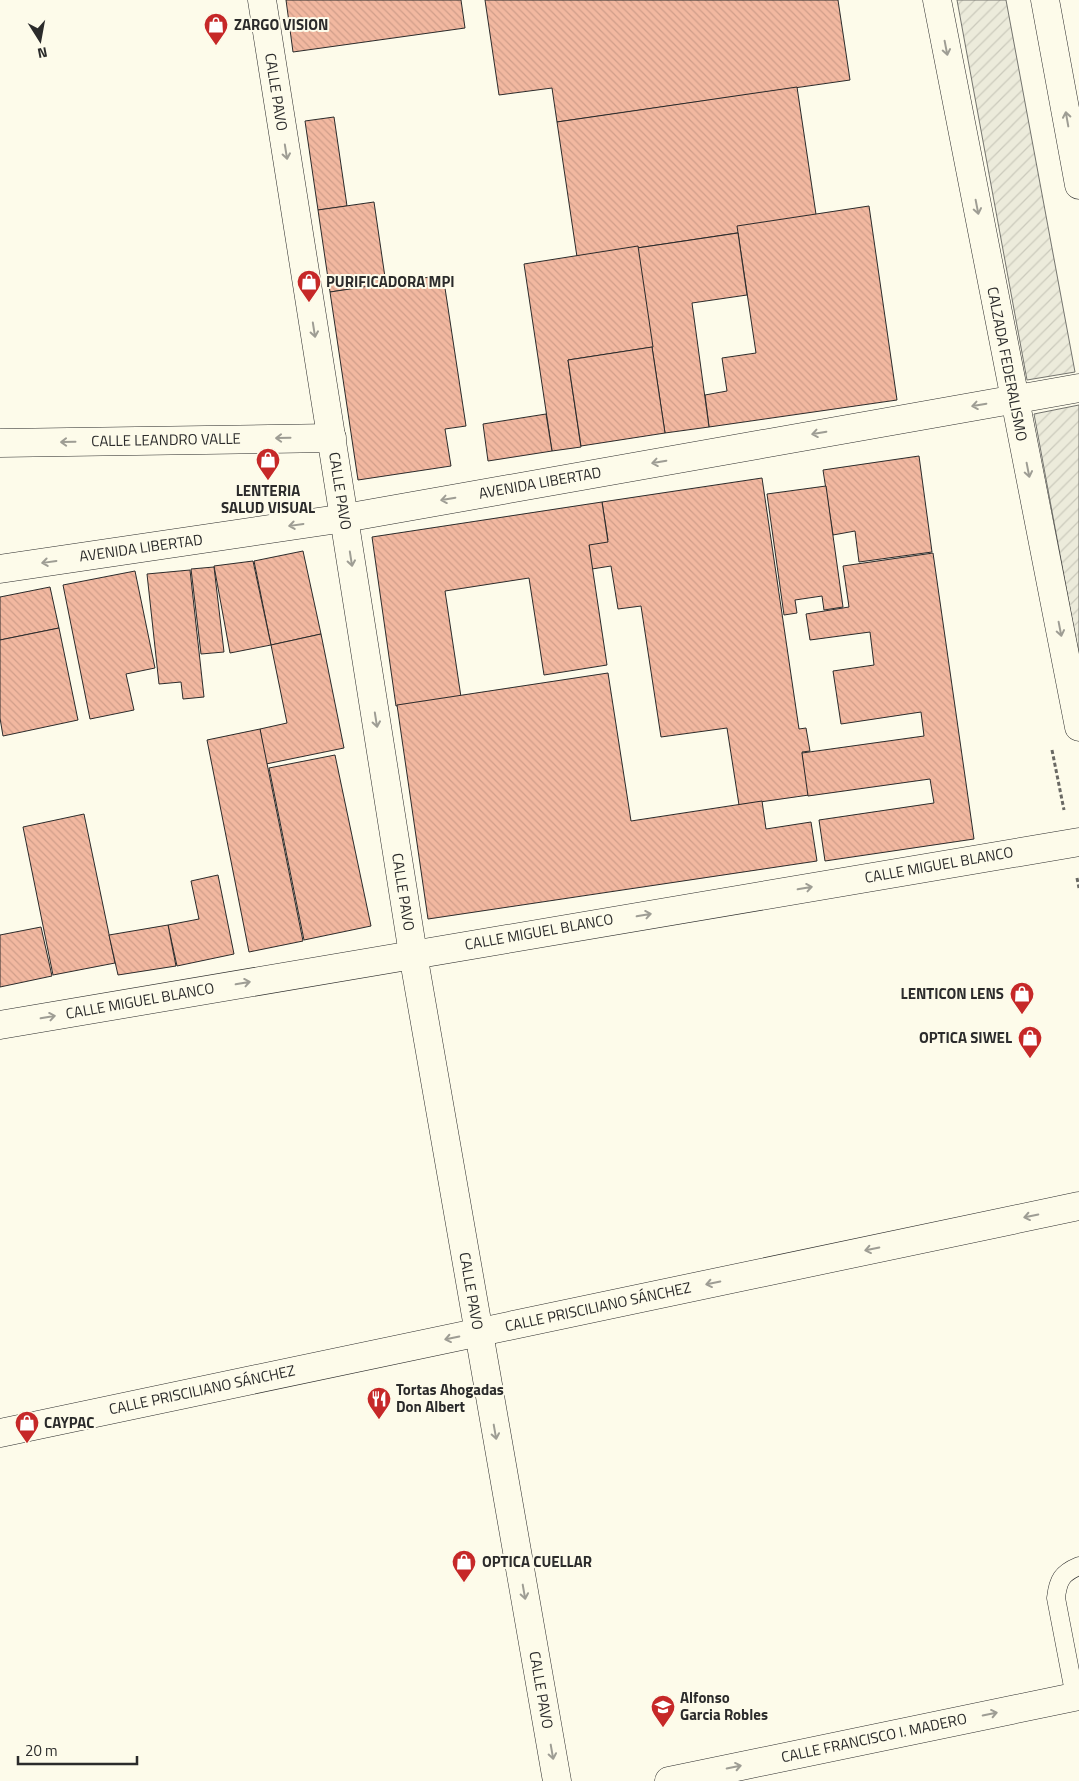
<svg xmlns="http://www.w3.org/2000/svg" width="1079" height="1781" viewBox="0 0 1079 1781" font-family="'Titillium Web',sans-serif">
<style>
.garden{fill:url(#garden-furrows);stroke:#74746e}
.building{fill:url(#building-back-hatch);stroke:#2b2b2b}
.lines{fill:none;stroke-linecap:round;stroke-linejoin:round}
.service-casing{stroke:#2b2b2b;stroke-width:19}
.minor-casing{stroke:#2b2b2b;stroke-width:29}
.primary-casing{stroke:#2b2b2b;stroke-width:29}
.path{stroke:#6a6964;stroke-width:3;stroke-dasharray:4 2.5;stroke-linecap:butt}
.service{stroke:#fdfbea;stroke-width:18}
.minor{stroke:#fdfbea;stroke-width:28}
.primary{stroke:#fdfbea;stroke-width:28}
.oneway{stroke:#9e9d94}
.labels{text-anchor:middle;stroke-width:4;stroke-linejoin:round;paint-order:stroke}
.poi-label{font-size:15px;font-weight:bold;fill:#2b2b2b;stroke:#fdfbea;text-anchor:start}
.street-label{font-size:15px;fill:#2b2b2b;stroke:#fdfbea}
</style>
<defs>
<pattern id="garden-furrows" width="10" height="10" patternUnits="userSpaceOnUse" patternTransform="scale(1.25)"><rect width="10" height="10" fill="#ecebdb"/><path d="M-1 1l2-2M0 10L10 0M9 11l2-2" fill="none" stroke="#cbcabc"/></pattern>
<pattern id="building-back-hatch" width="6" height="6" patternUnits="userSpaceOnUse" patternTransform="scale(1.25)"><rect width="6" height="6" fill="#f2b8a0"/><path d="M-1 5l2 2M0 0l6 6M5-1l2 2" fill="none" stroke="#d09e8a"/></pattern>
</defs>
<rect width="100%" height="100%" fill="#fdfbea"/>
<g class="garden">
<path d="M957 0H1006L1075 372 1027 380Z"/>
<path d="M1079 405V657L1034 414Z"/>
</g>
<g class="building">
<path d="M286 0H461L465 28 293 52Z"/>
<path d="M485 0H838L850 80 557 122 552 88 499 95Z"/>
<path d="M797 87 817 221 577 257 557 122Z"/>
<path d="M334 117 347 206 318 210 305 121Z"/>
<path d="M374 202 386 284 330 292 318 210Z"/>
<path d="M869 206 897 400 709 427 705 395 727 391 722 358 756 353 737 226Z"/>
<path d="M738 233 747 295 692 303 709 427 665 433 637 248Z"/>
<path d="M638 246 653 347 568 360 581 447 552 451 524 264Z"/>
<path d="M443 275 466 426 445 429 451 466 358 480 330 292Z"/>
<path d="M652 347 665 433 581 446 568 360Z"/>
<path d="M546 414 552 451 488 461 483 424Z"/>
<path d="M919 456 932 552 859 562 855 531 833 535 823 470Z"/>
<path d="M762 478 799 729 806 728 810 751 802 752 809 795 739 805 727 728 661 737 641 606 618 609 611 566 592 569 589 543 608 540 602 502Z"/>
<path d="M826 486 843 607 824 610 822 596 795 600 797 613 784 615 767 494Z"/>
<path d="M602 502 608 542 589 545 607 665 544 675 529 578 445 591 461 697 396 706 372 537Z"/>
<path d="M303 551 321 634 271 645 254 561Z"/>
<path d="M933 553 974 839 825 861 819 820 934 803 930 779 808 796 802 753 924 736 921 712 841 724 833 671 874 665 870 632 810 640 806 614 849 607 843 566Z"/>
<path d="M253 561 271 645 230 653 214 566Z"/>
<path d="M214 567 224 652 201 654 191 569Z"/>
<path d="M190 570 204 697 183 699 181 682 159 684 147 574Z"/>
<path d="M135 571 155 668 126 674 134 710 90 719 63 585Z"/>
<path d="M50 587 59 628 0 640V597Z"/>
<path d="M59 628 78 720 3 736 0 718V640Z"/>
<path d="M321 634 344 748 266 764 260 729 287 723 271 645Z"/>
<path d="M608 673 631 821 762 801 766 829 811 822 817 861 428 919 397 705Z"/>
<path d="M260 729 303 941 249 952 207 740Z"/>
<path d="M335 755 371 926 304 940 269 768Z"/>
<path d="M84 814 115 963 53 975 23 827Z"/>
<path d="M218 875 234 954 177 966 168 925 199 919 191 881Z"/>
<path d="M168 925 176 966 118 975 109 935Z"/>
<path d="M41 927 52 976 0 987V935Z"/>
</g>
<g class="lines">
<defs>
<path id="service" d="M1075 1697 1056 1598C1058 1580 1062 1573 1079 1566"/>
<g id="minor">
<path d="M262 0 413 954 557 1781"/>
<path d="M0 443 332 438"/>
<path d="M0 569 345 518 1079 388"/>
<path d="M0 1025 1079 842"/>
<path d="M0 1433 1079 1206"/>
<path d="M669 1781 1079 1696"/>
</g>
<g id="primary">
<path d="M937 0 1079 727"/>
<path d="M1045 0 1079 185"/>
</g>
</defs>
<use href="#service" class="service-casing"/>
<use href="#minor" class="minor-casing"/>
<use href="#primary" class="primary-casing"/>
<g class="path">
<path d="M1052 750 1064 810"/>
<path d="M1077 878 1079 888"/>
</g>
<use href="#service" class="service"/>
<use href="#minor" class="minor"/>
<use href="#primary" class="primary"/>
</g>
<defs><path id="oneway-shaft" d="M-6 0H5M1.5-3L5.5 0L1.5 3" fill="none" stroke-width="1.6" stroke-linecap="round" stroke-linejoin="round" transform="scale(1.25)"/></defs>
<g class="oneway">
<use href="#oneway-shaft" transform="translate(946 48) rotate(79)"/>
<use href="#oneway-shaft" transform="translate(1067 119) rotate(-100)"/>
<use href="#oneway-shaft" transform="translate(286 152) rotate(81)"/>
<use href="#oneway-shaft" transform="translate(977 207) rotate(79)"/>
<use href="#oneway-shaft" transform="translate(314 330) rotate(81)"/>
<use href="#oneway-shaft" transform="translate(979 405) rotate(170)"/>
<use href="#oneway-shaft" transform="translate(819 433) rotate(170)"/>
<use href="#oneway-shaft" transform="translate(283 438) rotate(179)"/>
<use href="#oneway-shaft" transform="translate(68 442) rotate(179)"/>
<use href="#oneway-shaft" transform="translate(659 462) rotate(170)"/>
<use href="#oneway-shaft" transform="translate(1028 470) rotate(79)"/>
<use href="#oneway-shaft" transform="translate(448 499) rotate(170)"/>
<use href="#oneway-shaft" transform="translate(296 525) rotate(172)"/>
<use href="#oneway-shaft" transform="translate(351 559) rotate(81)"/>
<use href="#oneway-shaft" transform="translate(49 562) rotate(172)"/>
<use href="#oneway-shaft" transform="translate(1060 629) rotate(79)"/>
<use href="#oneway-shaft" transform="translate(376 720) rotate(81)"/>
<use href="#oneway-shaft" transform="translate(805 888) rotate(-10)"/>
<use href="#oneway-shaft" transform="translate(644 915) rotate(-10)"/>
<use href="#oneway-shaft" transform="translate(243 983) rotate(-10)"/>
<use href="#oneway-shaft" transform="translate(48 1017) rotate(-10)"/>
<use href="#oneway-shaft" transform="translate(1031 1216) rotate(168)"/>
<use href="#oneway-shaft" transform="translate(872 1249) rotate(168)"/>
<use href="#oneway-shaft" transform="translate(713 1283) rotate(168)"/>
<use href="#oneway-shaft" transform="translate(452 1338) rotate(168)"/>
<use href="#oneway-shaft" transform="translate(495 1432) rotate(80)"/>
<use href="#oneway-shaft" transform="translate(524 1592) rotate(80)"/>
<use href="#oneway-shaft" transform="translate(990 1714) rotate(-12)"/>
<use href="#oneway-shaft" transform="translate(552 1752) rotate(80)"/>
<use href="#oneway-shaft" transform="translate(734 1767) rotate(-12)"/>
</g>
<defs>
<symbol id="shop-pin" viewBox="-11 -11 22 30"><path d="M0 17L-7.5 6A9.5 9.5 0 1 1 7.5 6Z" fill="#c62828" stroke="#fdfbea"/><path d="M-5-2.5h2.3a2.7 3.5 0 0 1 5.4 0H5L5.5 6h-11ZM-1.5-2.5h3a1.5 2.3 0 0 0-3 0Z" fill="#fff"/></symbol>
<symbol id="restaurant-pin" viewBox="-11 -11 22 30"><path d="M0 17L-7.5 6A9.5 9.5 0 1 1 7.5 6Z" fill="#c62828" stroke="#fdfbea"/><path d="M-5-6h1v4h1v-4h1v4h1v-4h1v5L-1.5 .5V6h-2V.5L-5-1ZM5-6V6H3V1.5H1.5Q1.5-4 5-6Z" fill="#fff"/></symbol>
<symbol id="school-pin" viewBox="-11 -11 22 30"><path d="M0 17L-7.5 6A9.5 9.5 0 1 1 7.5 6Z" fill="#c62828" stroke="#fdfbea"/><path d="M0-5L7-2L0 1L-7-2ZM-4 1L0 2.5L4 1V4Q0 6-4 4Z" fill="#fff"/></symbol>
</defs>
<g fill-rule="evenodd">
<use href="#shop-pin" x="202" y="11" width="28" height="38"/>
<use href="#shop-pin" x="295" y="268" width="28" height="38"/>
<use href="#shop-pin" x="254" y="446" width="28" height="38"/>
<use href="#shop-pin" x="1008" y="980" width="28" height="38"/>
<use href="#shop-pin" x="1016" y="1024" width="28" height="38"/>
<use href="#restaurant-pin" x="365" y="1385" width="28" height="38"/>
<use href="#shop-pin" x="13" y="1409" width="28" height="38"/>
<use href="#shop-pin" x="450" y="1548" width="28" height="38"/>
<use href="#school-pin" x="649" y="1693" width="28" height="38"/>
</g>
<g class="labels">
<g class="poi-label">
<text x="234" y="30">ZARGO VISION</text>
<text x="326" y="287">PURIFICADORA MPI</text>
<text x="268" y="496" text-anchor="middle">LENTERIA<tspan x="268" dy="17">SALUD VISUAL</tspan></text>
<text x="1004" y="999" text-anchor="end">LENTICON LENS</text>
<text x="1012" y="1043" text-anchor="end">OPTICA SIWEL</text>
<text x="396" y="1395">Tortas Ahogadas<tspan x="396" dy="17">Don Albert</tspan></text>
<text x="44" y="1428">CAYPAC</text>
<text x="482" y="1567">OPTICA CUELLAR</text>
<text x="680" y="1703">Alfonso<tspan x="680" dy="17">Garcia Robles</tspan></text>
</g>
<g class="street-label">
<text transform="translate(276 92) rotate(81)" y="5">CALLE PAVO</text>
<text transform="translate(1007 364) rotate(79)" y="5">CALZADA FEDERALISMO</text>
<text transform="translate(166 440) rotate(-1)" y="5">CALLE LEANDRO VALLE</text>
<text transform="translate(540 483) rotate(-10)" y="5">AVENIDA LIBERTAD</text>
<text transform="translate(340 491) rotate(81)" y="5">CALLE PAVO</text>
<text transform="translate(141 548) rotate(-8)" y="5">AVENIDA LIBERTAD</text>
<text transform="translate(939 865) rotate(-10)" y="5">CALLE MIGUEL BLANCO</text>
<text transform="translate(403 892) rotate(81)" y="5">CALLE PAVO</text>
<text transform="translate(539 932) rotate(-10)" y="5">CALLE MIGUEL BLANCO</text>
<text transform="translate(140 1001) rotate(-10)" y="5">CALLE MIGUEL BLANCO</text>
<text transform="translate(471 1291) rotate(80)" y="5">CALLE PAVO</text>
<text transform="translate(598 1307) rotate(-12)" y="5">CALLE PRISCILIANO SÁNCHEZ</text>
<text transform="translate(202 1390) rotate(-12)" y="5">CALLE PRISCILIANO SÁNCHEZ</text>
<text transform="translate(541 1690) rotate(80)" y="5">CALLE PAVO</text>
<text transform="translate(874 1738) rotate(-12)" y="5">CALLE FRANCISCO I. MADERO</text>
</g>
</g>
<g transform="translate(40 40) rotate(169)" stroke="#fdfbea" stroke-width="4" paint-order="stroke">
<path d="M0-4L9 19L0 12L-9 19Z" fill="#2b2b2b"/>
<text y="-8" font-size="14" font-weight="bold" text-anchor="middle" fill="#2b2b2b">N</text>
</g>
<path d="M18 1756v8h119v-8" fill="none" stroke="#2b2b2b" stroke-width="2.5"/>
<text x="25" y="1756" font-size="15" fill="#2b2b2b" stroke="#fdfbea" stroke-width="4" paint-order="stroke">20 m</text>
</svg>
